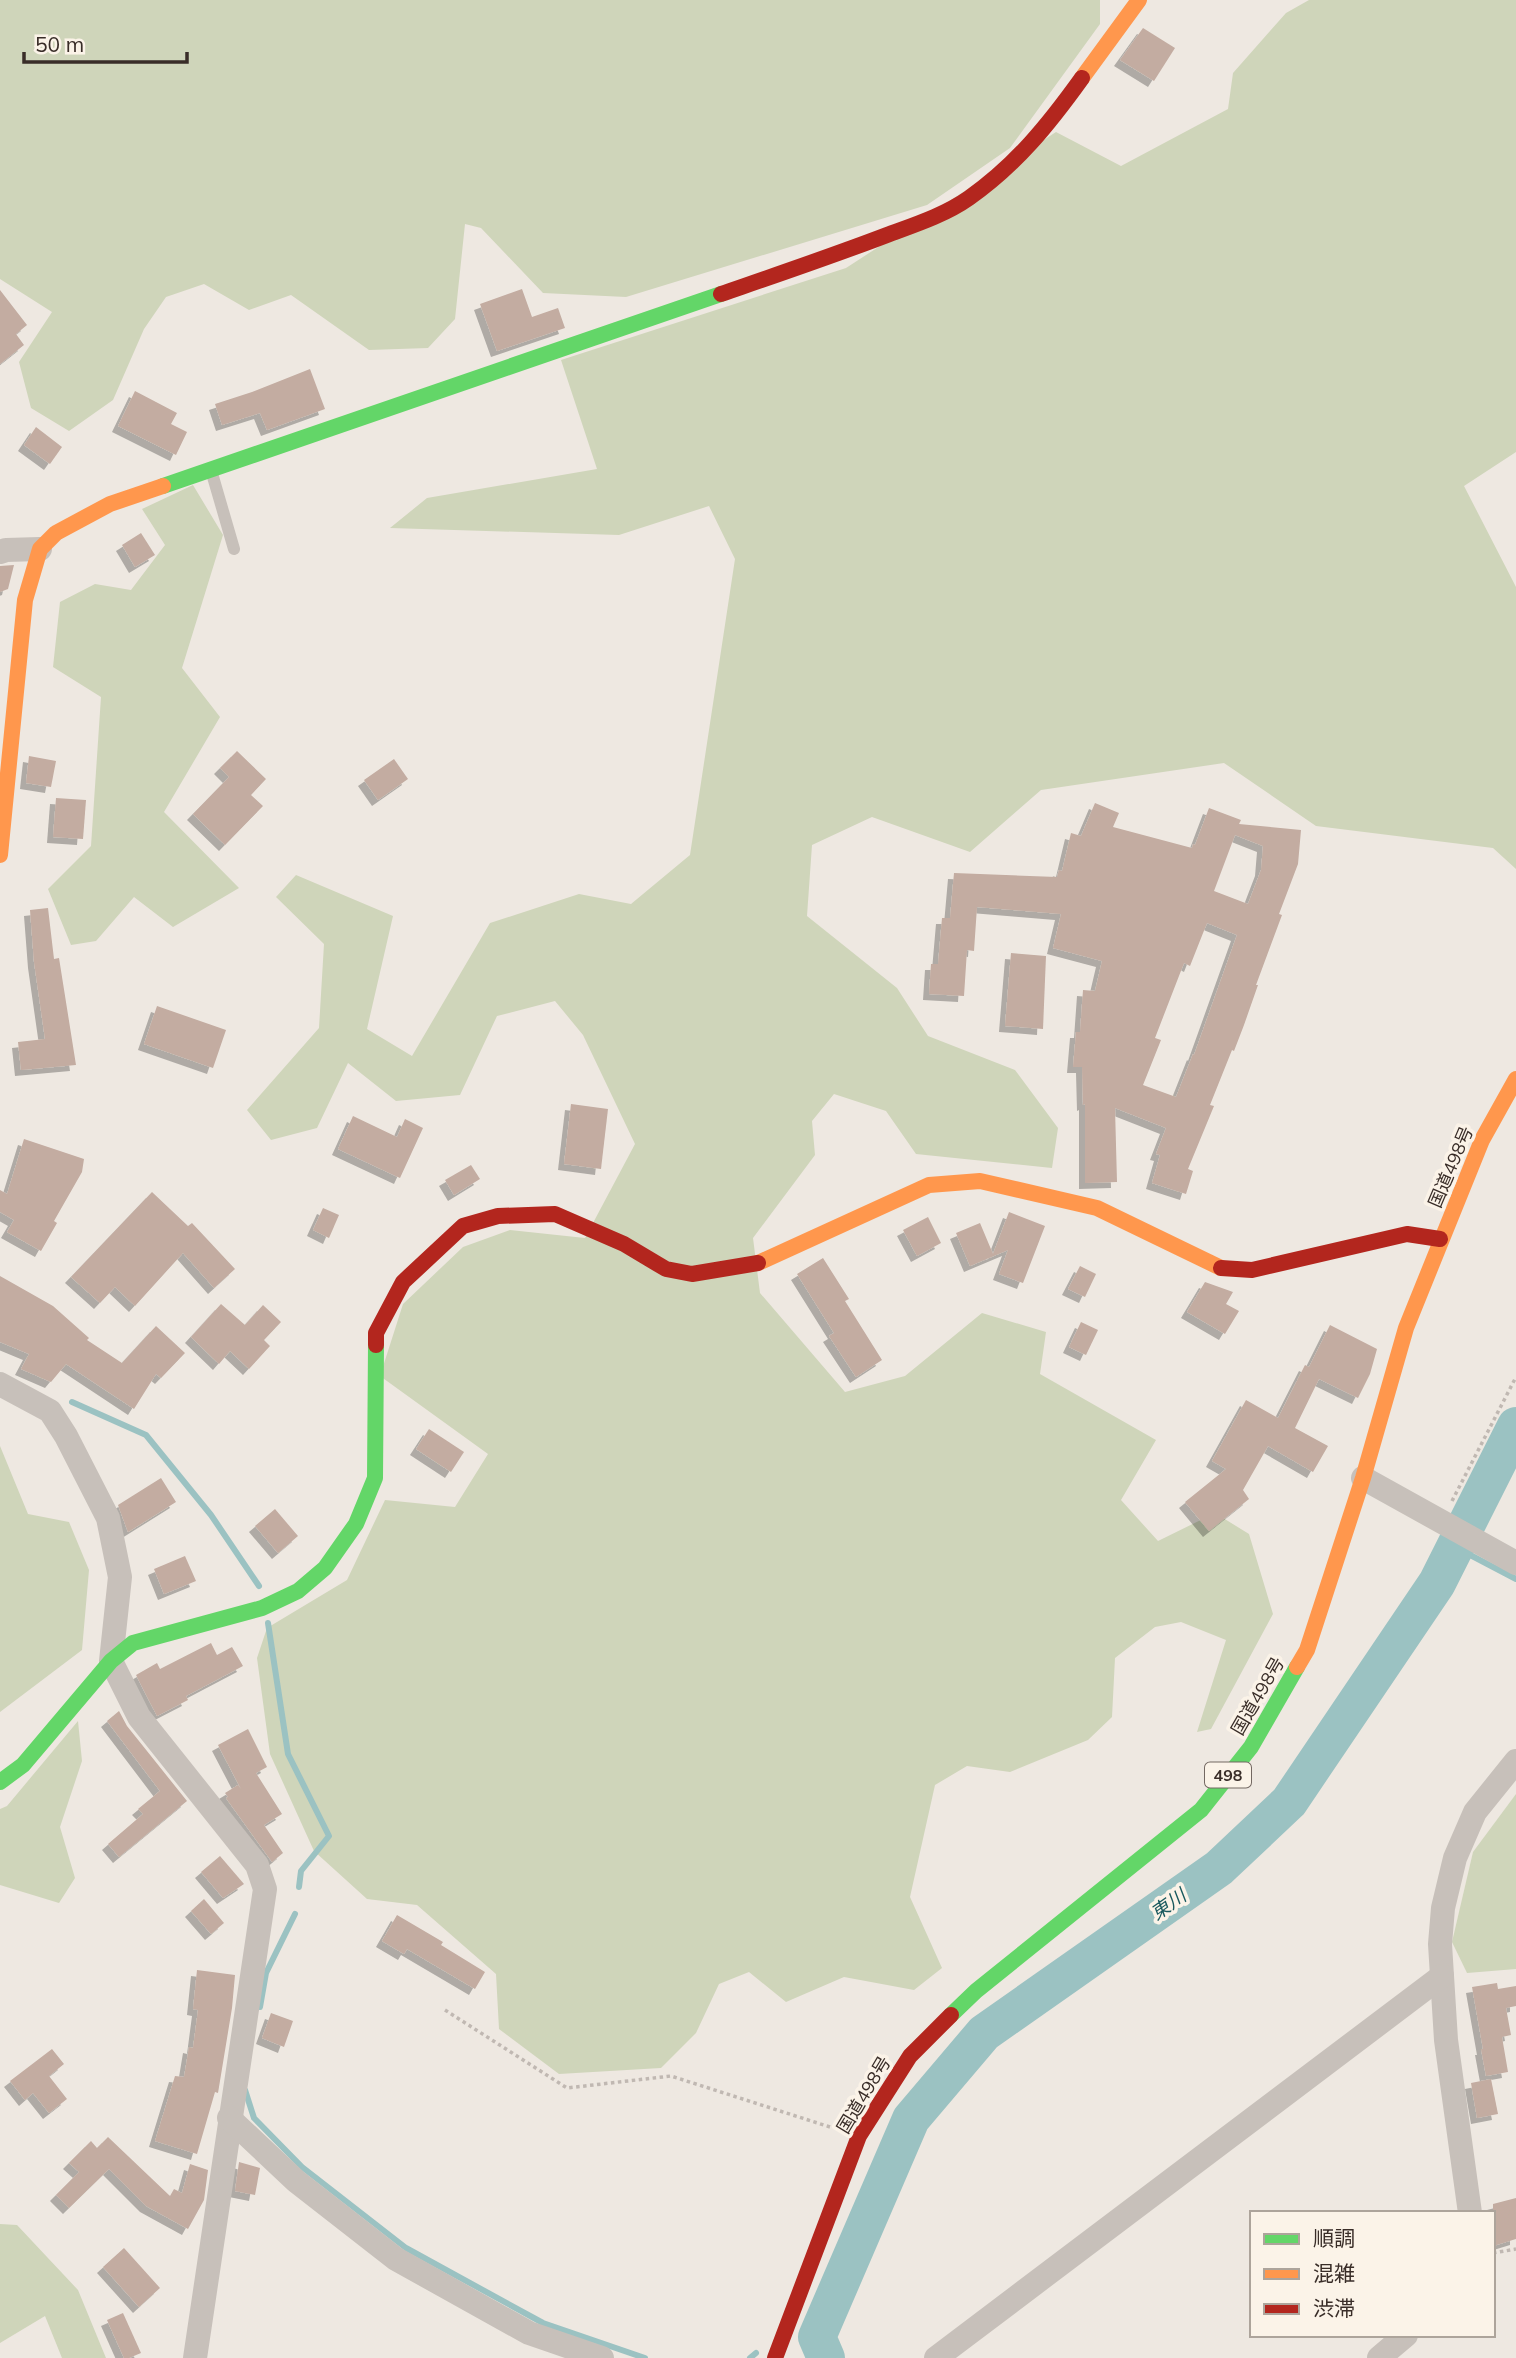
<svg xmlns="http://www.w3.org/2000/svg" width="1516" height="2358" viewBox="0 0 1516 2358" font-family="Mulish,'Noto Sans JP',sans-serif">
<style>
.green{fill:#cfd5ba}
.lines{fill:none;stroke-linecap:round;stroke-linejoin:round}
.stream{stroke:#9bc2c2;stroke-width:6}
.river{stroke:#9bc2c2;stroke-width:38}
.building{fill:#c3aca1;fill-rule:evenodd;filter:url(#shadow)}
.path{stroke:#c0b8b2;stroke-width:3.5;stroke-dasharray:3.5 3.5;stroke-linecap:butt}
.lane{stroke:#c7c0ba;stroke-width:12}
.street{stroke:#c7c0ba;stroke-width:24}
.fast{stroke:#63d668;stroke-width:16}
.slow{stroke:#ff974d;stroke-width:16}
.jam{stroke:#b3261e;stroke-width:16}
.labels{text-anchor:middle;stroke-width:7;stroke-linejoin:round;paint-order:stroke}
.shield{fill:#fbf3e8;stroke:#736862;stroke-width:2}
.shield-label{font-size:16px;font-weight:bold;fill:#392d28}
.street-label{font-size:18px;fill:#392d28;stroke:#fbf3e8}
.water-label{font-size:19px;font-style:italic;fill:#19595e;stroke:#fbf3e8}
</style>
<defs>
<filter id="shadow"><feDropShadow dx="-6" dy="6" stdDeviation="0" flood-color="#0004"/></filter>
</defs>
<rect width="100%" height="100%" fill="#eee8e1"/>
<g class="green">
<path d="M0 0H1100V24L1010 148 927 205 626 297 543 293 481 228 465 224 455 319 428 348 369 350 291 295 249 310 204 284 166 297 144 329 113 400 69 431 31 408 19 362 52 312 0 279Z"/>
<path d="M1309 0H1516V452L1464 486 1516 587V869L1493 848 1316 826 1224 763 1041 790 970 852 872 817 812 845 807 916 897 988 928 1036 1015 1070 1058 1128 1052 1168 916 1154 886 1111 834 1094 812 1121 815 1155 753 1238 760 1293 845 1392 905 1376 982 1313 1046 1332 1040 1374 1156 1440 1121 1500 1158 1541 1215 1513 1249 1534 1273 1614 1211 1729 1197 1732 1226 1640 1181 1622 1155 1627 1115 1658 1112 1717 1088 1740 1010 1772 967 1766 935 1785 910 1897 942 1968 914 1990 844 1977 786 2002 749 1972 719 1984 696 2033 661 2068 559 2074 499 2029 496 1974 417 1905 367 1899 314 1851 270 1754 257 1658 267 1628 347 1580 385 1500 455 1507 488 1454 380 1376 403 1304 463 1247 510 1230 585 1238 635 1144 583 1035 555 1001 497 1016 460 1095 396 1101 348 1063 317 1128 271 1140 247 1110 319 1028 324 944 276 897 296 875 393 916 367 1029 412 1056 490 923 579 894 631 904 690 855 735 559 709 506 619 535 390 528 427 498 597 469 561 360 846 268 1056 132 1121 166 1228 109 1233 73 1286 13Z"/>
<path d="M193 485 223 535 182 668 220 717 164 812 239 888 173 927 134 897 96 941 71 945 48 889 91 846 101 697 53 667 60 602 95 584 131 590 165 545 142 509Z"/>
<path d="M0 1446 28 1514 69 1522 89 1570 82 1650 0 1712Z"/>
<path d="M78 1721 82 1761 60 1827 75 1878 59 1903 0 1885V1809L7 1806Z"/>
<path d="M1516 1794V1969L1467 1973 1452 1942 1473 1852Z"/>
<path d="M0 2224 17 2225 78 2290 106 2358H62L45 2316 0 2343Z"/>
</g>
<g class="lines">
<g class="stream">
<path d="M72 1402 146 1435 211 1515 259 1586"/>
<path d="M1455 1547 1516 1579"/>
<path d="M268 1623 288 1754 329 1836 301 1871 299 1887"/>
<path d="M260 2007 266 1973 295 1914"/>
<path d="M245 2090 254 2118 302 2167 406 2248 543 2323 645 2358"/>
<path d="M750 2358 756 2353"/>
</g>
<path class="river" d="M826 2358 817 2337 911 2119 984 2033 1219 1868 1289 1802 1437 1583 1516 1426"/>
</g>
<g class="building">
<path d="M1143 28 1175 48 1154 81 1120 60Z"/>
<path d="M522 289 532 317 558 308 565 328 497 351 480 304Z"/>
<path d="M0 290 27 325 16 334 24 345 0 364Z"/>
<path d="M310 369 325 409 267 430 260 413 222 425 215 404 252 392Z"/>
<path d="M135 391 177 413 171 424 187 432 176 455 118 426Z"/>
<path d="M36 427 62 447 50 464 24 445Z"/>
<path d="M141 533 155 555 135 567 122 545Z"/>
<path d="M14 565 8 589 0 592V566Z"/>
<path d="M237 751 266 779 251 795 263 806 225 845 193 814 229 777 220 768Z"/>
<path d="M29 756 56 761 51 787 26 783Z"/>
<path d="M394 759 408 779 378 800 364 780Z"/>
<path d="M56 798 86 800 83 839 53 837Z"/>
<path d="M1095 803 1119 813 1113 827 1192 848 1193 844 1195 845 1209 808 1241 820 1239 824 1301 830 1298 864 1279 914 1282 915 1256 985H1258L1244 1025 1234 1051 1232 1050 1210 1105 1214 1106 1188 1169 1193 1171 1186 1194 1152 1183 1160 1155 1156 1154 1166 1128 1115 1108 1117 1182 1085 1183V1104L1083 1105 1082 1067H1073L1076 1032H1080L1083 990 1095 991 1102 961 1053 948 1061 914 977 907 974 951 967 950 964 996 929 994 931 964H938L942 918H950L954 873 1057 877 1059 870 1062 871 1071 833 1081 836ZM1235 835 1263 846 1261 870 1248 904 1214 891ZM1207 923 1237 935 1194 1055 1193 1054 1176 1097 1143 1085 1161 1040 1155 1038 1184 963 1190 966Z"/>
<path d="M48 908 54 959 59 958 76 1065 21 1070 18 1042 45 1039 34 962 30 910Z"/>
<path d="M1011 953 1046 956 1043 1029 1005 1026Z"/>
<path d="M157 1006 226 1030 213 1068 144 1044Z"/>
<path d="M571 1104 608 1109 601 1169 564 1164Z"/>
<path d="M353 1116 397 1137 405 1119 423 1128 400 1178 338 1149Z"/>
<path d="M24 1139 84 1159 82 1172 54 1221 57 1223 41 1251 7 1232 14 1220 0 1212V1190L7 1194Z"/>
<path d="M471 1165 480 1179 454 1195 445 1180Z"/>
<path d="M152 1192 188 1226 192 1223 235 1269 214 1288 183 1253 135 1306 115 1287 100 1303 71 1277Z"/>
<path d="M323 1208 339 1215 329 1238 313 1230Z"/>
<path d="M1009 1212 1045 1226 1023 1283 999 1274 1008 1250 970 1266 956 1233 980 1223 993 1254Z"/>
<path d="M928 1217 941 1243 917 1256 903 1230Z"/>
<path d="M823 1258 849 1299 845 1301 882 1360 856 1377 829 1336 834 1333 797 1274Z"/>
<path d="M1080 1266 1096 1274 1085 1297 1068 1289Z"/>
<path d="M0 1276 53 1306 89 1338 87 1340 122 1363 156 1326 185 1353 161 1378 156 1374 134 1409 66 1364 51 1382 21 1369 29 1354 0 1342Z"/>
<path d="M1205 1282 1233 1292 1226 1304 1239 1311 1225 1334 1187 1312Z"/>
<path d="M221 1304 245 1325 263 1305 281 1322 264 1340 270 1346 249 1369 230 1351 219 1364 191 1337Z"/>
<path d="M1081 1322 1098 1330 1086 1355 1069 1347Z"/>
<path d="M1330 1325 1377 1349 1370 1374 1358 1398 1319 1379 1295 1428 1328 1446 1313 1472 1268 1446 1243 1490 1249 1499 1209 1531 1185 1502 1226 1469 1212 1461 1246 1400 1278 1418 1305 1365 1309 1367Z"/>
<path d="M429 1429 464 1452 451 1472 416 1449Z"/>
<path d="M161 1478 176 1502 128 1532 118 1505Z"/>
<path d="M275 1509 298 1536 278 1553 255 1526Z"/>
<path d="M185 1556 196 1581 164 1594 154 1569Z"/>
<path d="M211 1643 217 1655 232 1647 243 1666 186 1696 188 1700 157 1716 136 1675 157 1663 160 1669Z"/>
<path d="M119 1711 127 1726 187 1801 119 1857 108 1844 143 1814 138 1809 160 1791 107 1721Z"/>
<path d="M248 1729 267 1767 256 1773 282 1814 264 1825 283 1853 272 1862 226 1798 228 1797 225 1793 238 1785 241 1789 218 1745Z"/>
<path d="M220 1856 244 1884 223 1898 201 1872Z"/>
<path d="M204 1899 224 1923 211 1934 191 1911Z"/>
<path d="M397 1915 443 1942 441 1945 485 1972 475 1989 407 1949 404 1954 382 1941Z"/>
<path d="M197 1970 235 1975 232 2008 218 2093 215 2092 197 2154 155 2141 175 2076 184 2077 189 2047 193 2048 198 2010 193 2009Z"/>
<path d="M1497 1983 1498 1989 1516 1986V2006L1506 2008 1511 2035 1502 2037 1508 2072 1486 2076 1481 2049H1483L1472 1987Z"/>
<path d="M271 2013 293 2021 284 2047 262 2038Z"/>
<path d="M52 2049 64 2064 49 2076 67 2099 49 2113 33 2093 25 2100 10 2081Z"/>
<path d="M1491 2079 1498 2114 1477 2118 1471 2083Z"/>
<path d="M108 2137 170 2196 174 2189 182 2193 190 2164 208 2170 204 2200 188 2229 146 2206 109 2169 69 2208 56 2195 79 2172 69 2163 91 2141 97 2148Z"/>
<path d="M239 2162 260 2168 255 2195 235 2191Z"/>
<path d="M1516 2198V2239L1493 2246V2204Z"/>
<path d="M124 2248 160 2288 139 2307 103 2267Z"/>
<path d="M123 2313 141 2353 129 2358H124L107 2320Z"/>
</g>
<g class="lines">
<g class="path">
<path d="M1452 1501 1516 1377"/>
<path d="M445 2010 567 2088 671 2076 830 2127"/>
<path d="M1493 2253 1516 2249"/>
</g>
<path class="lane" d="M211 470 234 549"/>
<g class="street">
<path d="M0 552 6 550 40 549"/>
<path d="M0 1384 50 1411 66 1436 108 1518 120 1577 111 1661 139 1717 257 1865 265 1889 195 2358"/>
<path d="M1363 1478 1516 1563"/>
<path d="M229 2118 296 2181 396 2259 529 2333 602 2358"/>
<path d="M1470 2213 1446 2040 1440 1944 1443 1908 1455 1858 1475 1812 1516 1761"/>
<path d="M936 2358 1442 1976"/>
<path d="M1379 2358 1406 2335"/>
</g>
<g class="fast">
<path d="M163 486 721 294"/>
<path d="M0 1782 23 1765 111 1661 133 1643 262 1608 298 1591 325 1568 356 1524 375 1478 376 1345"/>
<path d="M951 2015 976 1991 1201 1810 1251 1747 1297 1667"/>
</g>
<g class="slow">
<path d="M1082 78 1139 0"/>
<path d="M0 855 25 600 40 549 56 533 110 504 163 486"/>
<path d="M758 1263 929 1185 980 1181 1097 1208 1221 1268"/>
<path d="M1297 1667 1307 1650 1363 1478 1406 1328 1482 1140 1516 1079"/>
</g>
<g class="jam">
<path d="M721 294C776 275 832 256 887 235 914 225 945 215 969 198 1016 165 1049 124 1082 78"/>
<path d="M1221 1268 1252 1270 1407 1234 1440 1239"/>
<path d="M376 1345V1333L403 1282 463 1226 498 1216 555 1214 624 1244 666 1269 692 1274 758 1263"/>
<path d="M775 2358 859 2136 910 2056 951 2015"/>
</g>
</g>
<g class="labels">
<rect class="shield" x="1205" y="1762.5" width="46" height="25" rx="5"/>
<g class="shield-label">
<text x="1228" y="1781">498</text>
</g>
<g class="street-label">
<text transform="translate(1451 1167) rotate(-67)" y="6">国道498号</text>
<text transform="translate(1258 1696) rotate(-60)" y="6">国道498号</text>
<text transform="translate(864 2095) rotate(-59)" y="6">国道498号</text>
</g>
<g class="water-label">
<text transform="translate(1168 1904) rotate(-35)" y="7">東川</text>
</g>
</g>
<rect x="1250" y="2211" width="245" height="126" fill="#fbf3e8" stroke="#ada49b" stroke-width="2"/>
<rect x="1264" y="2234" width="35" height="10" fill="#63d668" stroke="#ada49b" stroke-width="2"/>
<text x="1313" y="2246" font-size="21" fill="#392d28">順調</text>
<rect x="1264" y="2269" width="35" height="10" fill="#ff974d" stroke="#ada49b" stroke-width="2"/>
<text x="1313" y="2281" font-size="21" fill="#392d28">混雑</text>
<rect x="1264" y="2304" width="35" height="10" fill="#b3261e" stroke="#ada49b" stroke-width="2"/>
<text x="1313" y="2316" font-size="21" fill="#392d28">渋滞</text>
<path d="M24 52v10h163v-10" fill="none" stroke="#392d28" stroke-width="3.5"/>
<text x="35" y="52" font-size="21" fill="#392d28" stroke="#fbf3e8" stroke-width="5" paint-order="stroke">50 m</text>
</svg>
